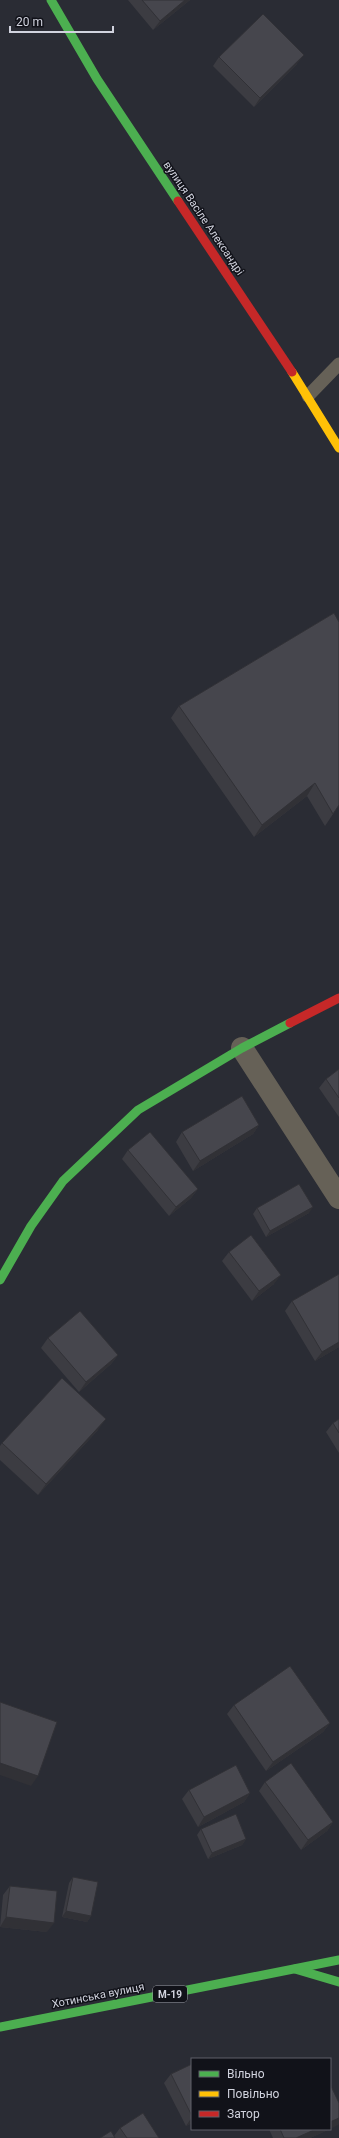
<svg xmlns="http://www.w3.org/2000/svg" width="339" height="2138" viewBox="0 0 339 2138" font-family="Roboto,sans-serif">
<style>
.lines{fill:none;stroke-linecap:round;stroke-linejoin:round}
.lane{stroke:#666157;stroke-width:13}
.street{stroke:#666157;stroke-width:22}
.fast{stroke:#4caf50;stroke-width:9}
.slow{stroke:#ffc107;stroke-width:9}
.jam{stroke:#c62828;stroke-width:9}
.wall{fill:#3c3c42}
.shaded-wall{fill:#313136}
.building{fill:#46464d;stroke:#313136}
.labels{text-anchor:middle;stroke-width:3;stroke-linejoin:round;paint-order:stroke}
.shield{fill:#111219;stroke:#9799a3;stroke-width:1}
.shield-label{font-size:10px;font-weight:bold;fill:#d1d3de}
.street-label{font-size:11px;fill:#d1d3de;stroke:#111219}
</style>
<rect width="100%" height="100%" fill="#2a2c34"/>
<g class="lines">
<path class="lane" d="M308 396 339 364"/>
<path class="street" d="M242 1048 339 1198"/>
<g class="fast">
<path d="M51 0 97 79 178 201"/>
<path d="M0 1280 31 1226 63 1181 138 1110 242 1048 290 1023"/>
<path d="M295 1969 339 1982"/>
<path d="M0 2027 339 1960"/>
</g>
<path class="slow" d="M292 372 339 448"/>
<g class="jam">
<path d="M178 201 292 372"/>
<path d="M290 1023 339 998"/>
</g>
</g>
<g class="wall">
<path d="M128 0H190L153 30Z"/>
<path d="M219 57 297 64 254 107 213 66Z"/>
<path d="M334 613 339 805 325 826 307 796 254 837 171 718 179 706Z"/>
<path d="M339 1069V1117L319 1088 326 1079Z"/>
<path d="M259 1125 253 1134 193 1171 176 1142 182 1132Z"/>
<path d="M128 1150 198 1189 191 1198 169 1216 122 1159Z"/>
<path d="M257 1208 309 1213 266 1237 253 1214Z"/>
<path d="M229 1252 274 1284 252 1301 222 1261Z"/>
<path d="M292 1301 339 1347 315 1361 285 1311Z"/>
<path d="M48 1338 118 1355 111 1364 79 1392 41 1348Z"/>
<path d="M339 1419V1453L326 1432 333 1423Z"/>
<path d="M98 1430 38 1495 0 1460V1446L2 1443Z"/>
<path d="M234 1705 330 1723 323 1732 266 1771 227 1714Z"/>
<path d="M265 1782 333 1822 327 1831 301 1850 259 1791Z"/>
<path d="M189 1790 250 1793 244 1802 198 1827 182 1799Z"/>
<path d="M201 1829 246 1839 242 1845 208 1859 197 1835Z"/>
<path d="M73 1877 91 1916 87 1922 62 1917 69 1883Z"/>
<path d="M10 1886 47 1932 0 1927 3 1895Z"/>
<path d="M192 2064V2123L186 2126 164 2083 171 2074Z"/>
<path d="M120 2128 159 2138H100L114 2136Z"/>
<path d="M269 2129H330L310 2138H273Z"/>
</g>
<g class="shaded-wall">
<path d="M185 0H190L153 30 160 21Z"/>
<path d="M304 55 297 64 254 107 260 98Z"/>
<path d="M315 783 307 796 254 837 262 825Z"/>
<path d="M259 1125 253 1134 193 1171 200 1161Z"/>
<path d="M198 1189 191 1198 169 1216 176 1207Z"/>
<path d="M313 1207 309 1213 266 1237 270 1231Z"/>
<path d="M281 1275 274 1284 252 1301 259 1291Z"/>
<path d="M339 1342V1347L315 1361 322 1352Z"/>
<path d="M118 1355 111 1364 79 1392 86 1382Z"/>
<path d="M106 1419 98 1430 38 1495 46 1484Z"/>
<path d="M330 1723 323 1732 266 1771 273 1762Z"/>
<path d="M0 1763 38 1776 31 1786 0 1775Z"/>
<path d="M250 1793 244 1802 198 1827 204 1817Z"/>
<path d="M333 1822 327 1831 301 1850 308 1840Z"/>
<path d="M246 1839 242 1845 208 1859 212 1853Z"/>
<path d="M66 1911 91 1916 87 1922 62 1917Z"/>
<path d="M6 1917 54 1923 47 1932 0 1927Z"/>
<path d="M192 2117V2123L186 2126Z"/>
<path d="M339 2118V2124L338 2125 330 2129V2122Z"/>
<path d="M316 2129H330L310 2138H296Z"/>
</g>
<g class="building">
<path d="M142 0H185L160 21Z"/>
<path d="M263 14 304 55 260 98 219 57Z"/>
<path d="M334 613 339 622V805L333 814 315 783 262 825 179 706Z"/>
<path d="M339 1069V1098L326 1079Z"/>
<path d="M242 1096 259 1125 200 1161 182 1132Z"/>
<path d="M150 1132 198 1189 176 1207 128 1150Z"/>
<path d="M299 1184 313 1207 270 1231 257 1208Z"/>
<path d="M251 1235 281 1275 259 1291 229 1252Z"/>
<path d="M339 1274V1342L322 1352 292 1301Z"/>
<path d="M80 1311 118 1355 86 1382 48 1338Z"/>
<path d="M62 1378 106 1419 46 1484 2 1443Z"/>
<path d="M339 1419V1433L333 1423Z"/>
<path d="M290 1666 330 1723 273 1762 234 1705Z"/>
<path d="M0 1702 57 1722 38 1776 0 1763Z"/>
<path d="M291 1763 333 1822 308 1840 265 1782Z"/>
<path d="M236 1765 250 1793 204 1817 189 1790Z"/>
<path d="M236 1814 246 1839 212 1853 201 1829Z"/>
<path d="M73 1877 98 1882 91 1916 66 1911Z"/>
<path d="M10 1886 57 1891 54 1923 6 1917Z"/>
<path d="M192 2064V2116L171 2074Z"/>
<path d="M330 2084 339 2103V2118L330 2122Z"/>
<path d="M143 2113 159 2138H127L120 2128Z"/>
<path d="M280 2129H316L296 2138H284Z"/>
<path d="M111 2131 115 2138H100Z"/>
</g>
<g class="labels">
<rect class="shield" x="153" y="1986" width="34" height="16" rx="3"/>
<g class="shield-label">
<text x="170" y="1998">М-19</text>
</g>
<g class="street-label">
<text transform="translate(204 218) rotate(56)" y="4">вулиця Васіле Александрі</text>
<text transform="translate(98 1995) rotate(-11)" y="4">Хотинська вулиця</text>
</g>
</g>
<rect x="191" y="2058" width="140" height="72" fill="#111219" stroke="#5e5f68"/>
<rect x="199" y="2071" width="20" height="6" fill="#4caf50" stroke="#5e5f68"/>
<text x="227" y="2078" font-size="12" fill="#d1d3de">Вільно</text>
<rect x="199" y="2091" width="20" height="6" fill="#ffc107" stroke="#5e5f68"/>
<text x="227" y="2098" font-size="12" fill="#d1d3de">Повільно</text>
<rect x="199" y="2111" width="20" height="6" fill="#c62828" stroke="#5e5f68"/>
<text x="227" y="2118" font-size="12" fill="#d1d3de">Затор</text>
<path d="M10 26v6h103v-6" fill="none" stroke="#d1d3de" stroke-width="2"/>
<text x="16" y="26" font-size="12" fill="#d1d3de" stroke="#111219" stroke-width="3" paint-order="stroke">20 m</text>
</svg>
